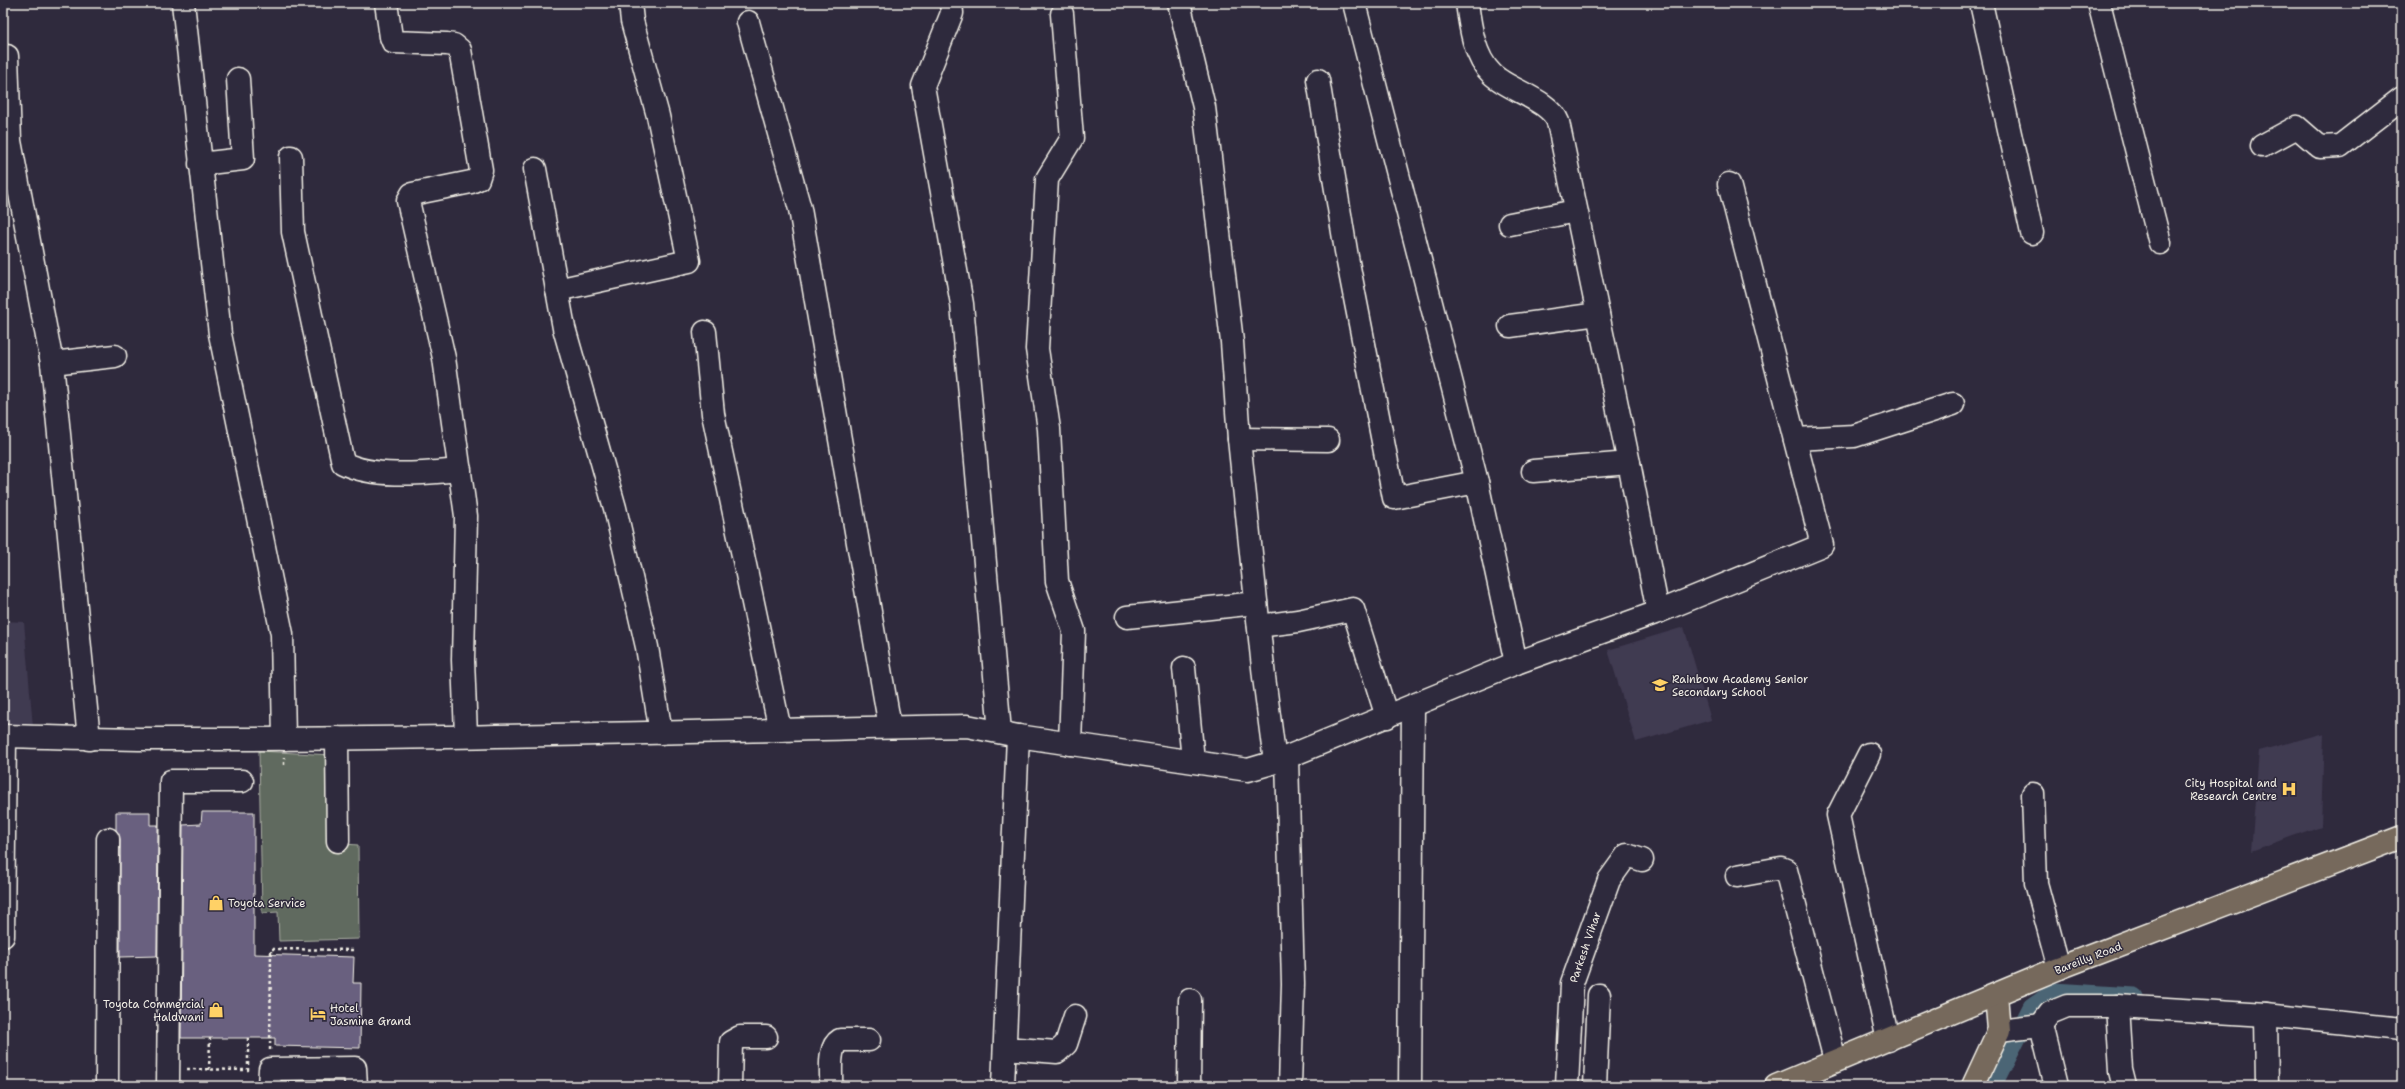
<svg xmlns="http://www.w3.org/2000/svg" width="2405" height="1089" viewBox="0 0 2405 1089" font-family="'Shantell Sans',sans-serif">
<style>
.built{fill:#403a51}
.green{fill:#606a5e;stroke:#aaaea3}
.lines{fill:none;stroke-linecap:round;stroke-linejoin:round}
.canal{stroke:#4c6575;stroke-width:19}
.building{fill:#69617f;stroke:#f4f1e8}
.minor-casing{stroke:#f4f1e8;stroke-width:25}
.major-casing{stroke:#f4f1e8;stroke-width:25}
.highway-casing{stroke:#f4f1e8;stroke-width:25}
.path{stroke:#f4f1e8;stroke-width:2.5;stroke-dasharray:3 3;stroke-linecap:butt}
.minor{stroke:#2f2a3d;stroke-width:22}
.major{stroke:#76695c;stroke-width:22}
.highway{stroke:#76695c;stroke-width:22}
.labels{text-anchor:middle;stroke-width:3;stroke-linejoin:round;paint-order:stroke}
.poi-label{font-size:11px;fill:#f4f1e8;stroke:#2f2a3d;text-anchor:start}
.street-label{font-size:11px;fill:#f4f1e8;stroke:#2f2a3d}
</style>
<rect width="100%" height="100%" fill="#2f2a3d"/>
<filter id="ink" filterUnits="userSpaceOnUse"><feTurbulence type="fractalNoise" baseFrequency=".025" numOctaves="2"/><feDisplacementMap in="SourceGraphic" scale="8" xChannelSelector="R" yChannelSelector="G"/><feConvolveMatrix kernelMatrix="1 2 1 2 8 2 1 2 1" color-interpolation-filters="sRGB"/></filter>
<g filter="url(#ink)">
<g class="built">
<path d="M3 621 24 622 33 727 3 728Z"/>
<path d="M1684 627 1711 720 1636 742 1608 650Z"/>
<path d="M2324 733 2321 826 2251 851 2259 751Z"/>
</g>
<g class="green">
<path d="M259 751 332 755V843L358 845 359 939 279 941 278 912 262 913Z"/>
<path d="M299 1074H329L328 1086H299Z"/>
</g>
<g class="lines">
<path class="canal" d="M1992 1086 2032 1007 2053 992 2135 997"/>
</g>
<g class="building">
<path d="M116 812H150V825H158L157 956 120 957V839L116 830Z"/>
<path d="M202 812H254V954L354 957 353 983H361L360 1048 275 1046V1038H181L183 825 201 824Z"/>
</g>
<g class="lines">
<defs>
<g id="minor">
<path d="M183 3 220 334 282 634 284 739"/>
<path d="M386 3 391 37 393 42 447 44 454 45 460 50 481 170 478 179 471 182 412 194 408 201 444 358 466 516 463 660 466 735"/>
<path d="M951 3 952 13 923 86 962 304 1000 732"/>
<path d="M1179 3 1204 107 1232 342 1239 439 1264 677 1275 762"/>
<path d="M1354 3 1477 482 1516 663"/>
<path d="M1467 3C1470 26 1474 57 1492 74 1508 90 1550 100 1558 122L1629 463 1658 612"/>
<path d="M1981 3 2032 233"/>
<path d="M2099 3 2160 243"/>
<path d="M1062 14 1072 138 1047 179 1037 349 1049 429 1057 581 1074 631 1070 744"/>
<path d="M748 22 800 209 890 727"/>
<path d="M7 56 10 141 52 363 89 739"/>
<path d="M1318 80 1347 257 1394 498 1477 482"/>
<path d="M2262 146 2297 127 2320 147 2340 146 2402 98"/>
<path d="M291 157 293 232 343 463C375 479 425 473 460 470"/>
<path d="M200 164 243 159 238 79"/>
<path d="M535 169 564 328 615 508 647 647 661 733"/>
<path d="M1510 224 1576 211"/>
<path d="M557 290 689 261 658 116 632 21 630 3"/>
<path d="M1510 326 1598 314"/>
<path d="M705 332 713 414 780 730"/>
<path d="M52 363 115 356"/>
<path d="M1239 439 1328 440"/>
<path d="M1795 439 1854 436 1953 404"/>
<path d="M1533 471 1629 463"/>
<path d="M1127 617 1256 603"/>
<path d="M1259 626 1298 621 1353 609 1387 717"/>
<path d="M1184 668 1193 760"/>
<path d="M3 736C55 737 106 739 158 739 428 740 697 731 967 726L1018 736 1248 770 1275 762 1516 663 1658 612 1822 545 1729 184"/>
<path d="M337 738 338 841"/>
<path d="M1869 754 1838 815 1888 1040"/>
<path d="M1287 758 1293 984 1290 1086"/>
<path d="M2033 794 2036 883 2059 968"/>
<path d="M1737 876 1781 868 1786 870 1835 1060"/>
<path d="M3 936 5 736"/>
<path d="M2117 1006 2121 1070 2125 1086"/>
<path d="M2266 1015 2267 1086"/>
<path d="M2041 1025 2056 1086"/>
<path d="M1999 1030 2041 1025 2050 1013 2067 1006H2117L2266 1015 2402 1029"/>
<path d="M1005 1048 1057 1052 1066 1044 1075 1016"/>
<path d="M107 1086 108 839"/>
<path d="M168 1086 171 781H242"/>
<path d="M269 1086 270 1069 355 1068 356 1086"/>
<path d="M730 1086 731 1042 740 1037H766"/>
<path d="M831 1086C832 1073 827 1048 840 1040H869"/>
<path d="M1003 1086 1018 736"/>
<path d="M1189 1086 1190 1000"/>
<path d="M1410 1086 1413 706"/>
<path d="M1567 1086 1572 983 1609 880 1627 855 1642 860"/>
<path d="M1595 1086 1599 995"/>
</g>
<path id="major" d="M1973 1086 1999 1030 1996 995"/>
<path id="highway" d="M1776 1086 2059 968 2402 837"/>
</defs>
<use href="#minor" class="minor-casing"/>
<use href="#major" class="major-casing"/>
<use href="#highway" class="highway-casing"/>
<g class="path">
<path d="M284 765V757"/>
<path d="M270 1050 271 949 356 950"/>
<path d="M187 1069 248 1070V1038"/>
<path d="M209 1070 210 1038"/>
</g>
<use href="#minor" class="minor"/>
<use href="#major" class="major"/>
<use href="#highway" class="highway"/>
</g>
</g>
<defs>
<symbol id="school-bare" viewBox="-9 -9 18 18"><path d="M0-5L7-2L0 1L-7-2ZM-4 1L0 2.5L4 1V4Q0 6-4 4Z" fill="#ffd166" stroke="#2f2a3d" stroke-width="2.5" paint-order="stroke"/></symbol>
<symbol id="hospital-bare" viewBox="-9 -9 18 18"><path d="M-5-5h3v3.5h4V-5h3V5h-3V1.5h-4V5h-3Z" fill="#ffd166" stroke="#2f2a3d" stroke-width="2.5" paint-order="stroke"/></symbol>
<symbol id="shop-bare" viewBox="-9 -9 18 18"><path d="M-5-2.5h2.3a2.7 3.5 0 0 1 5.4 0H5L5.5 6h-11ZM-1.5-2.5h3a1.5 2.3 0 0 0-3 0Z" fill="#ffd166" stroke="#2f2a3d" stroke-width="2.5" paint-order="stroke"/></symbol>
<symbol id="hotel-bare" viewBox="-9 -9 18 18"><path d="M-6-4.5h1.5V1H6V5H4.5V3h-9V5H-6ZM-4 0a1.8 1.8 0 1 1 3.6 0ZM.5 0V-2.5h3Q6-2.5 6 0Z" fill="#ffd166" stroke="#2f2a3d" stroke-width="2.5" paint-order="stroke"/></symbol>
</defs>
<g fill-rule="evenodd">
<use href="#school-bare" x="1649" y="674" width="22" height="22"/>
<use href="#hospital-bare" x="2278" y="778" width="22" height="22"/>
<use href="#shop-bare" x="205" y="892" width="22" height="22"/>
<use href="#shop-bare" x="205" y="999" width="22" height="22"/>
<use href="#hotel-bare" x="307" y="1003" width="22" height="22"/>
</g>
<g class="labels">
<g class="poi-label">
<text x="1672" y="683">Rainbow Academy Senior<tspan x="1672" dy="13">Secondary School</tspan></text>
<text x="2277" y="787" text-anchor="end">City Hospital and<tspan x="2277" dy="13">Research Centre</tspan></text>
<text x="228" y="907">Toyota Service</text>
<text x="204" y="1008" text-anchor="end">Toyota Commercial<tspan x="204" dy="13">Haldwani</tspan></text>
<text x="330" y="1012">Hotel<tspan x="330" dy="13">Jasmine Grand</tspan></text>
</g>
<g class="street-label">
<text transform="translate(1585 947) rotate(-71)" y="4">Parkesh Vihar</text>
<text transform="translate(2088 958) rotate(-21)" y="4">Bareilly Road</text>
</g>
</g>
<rect width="2405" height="1089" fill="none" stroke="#2f2a3d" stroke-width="16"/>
<rect x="8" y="8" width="2389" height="1073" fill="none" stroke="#f4f1e8" stroke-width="1.5" filter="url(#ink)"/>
</svg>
